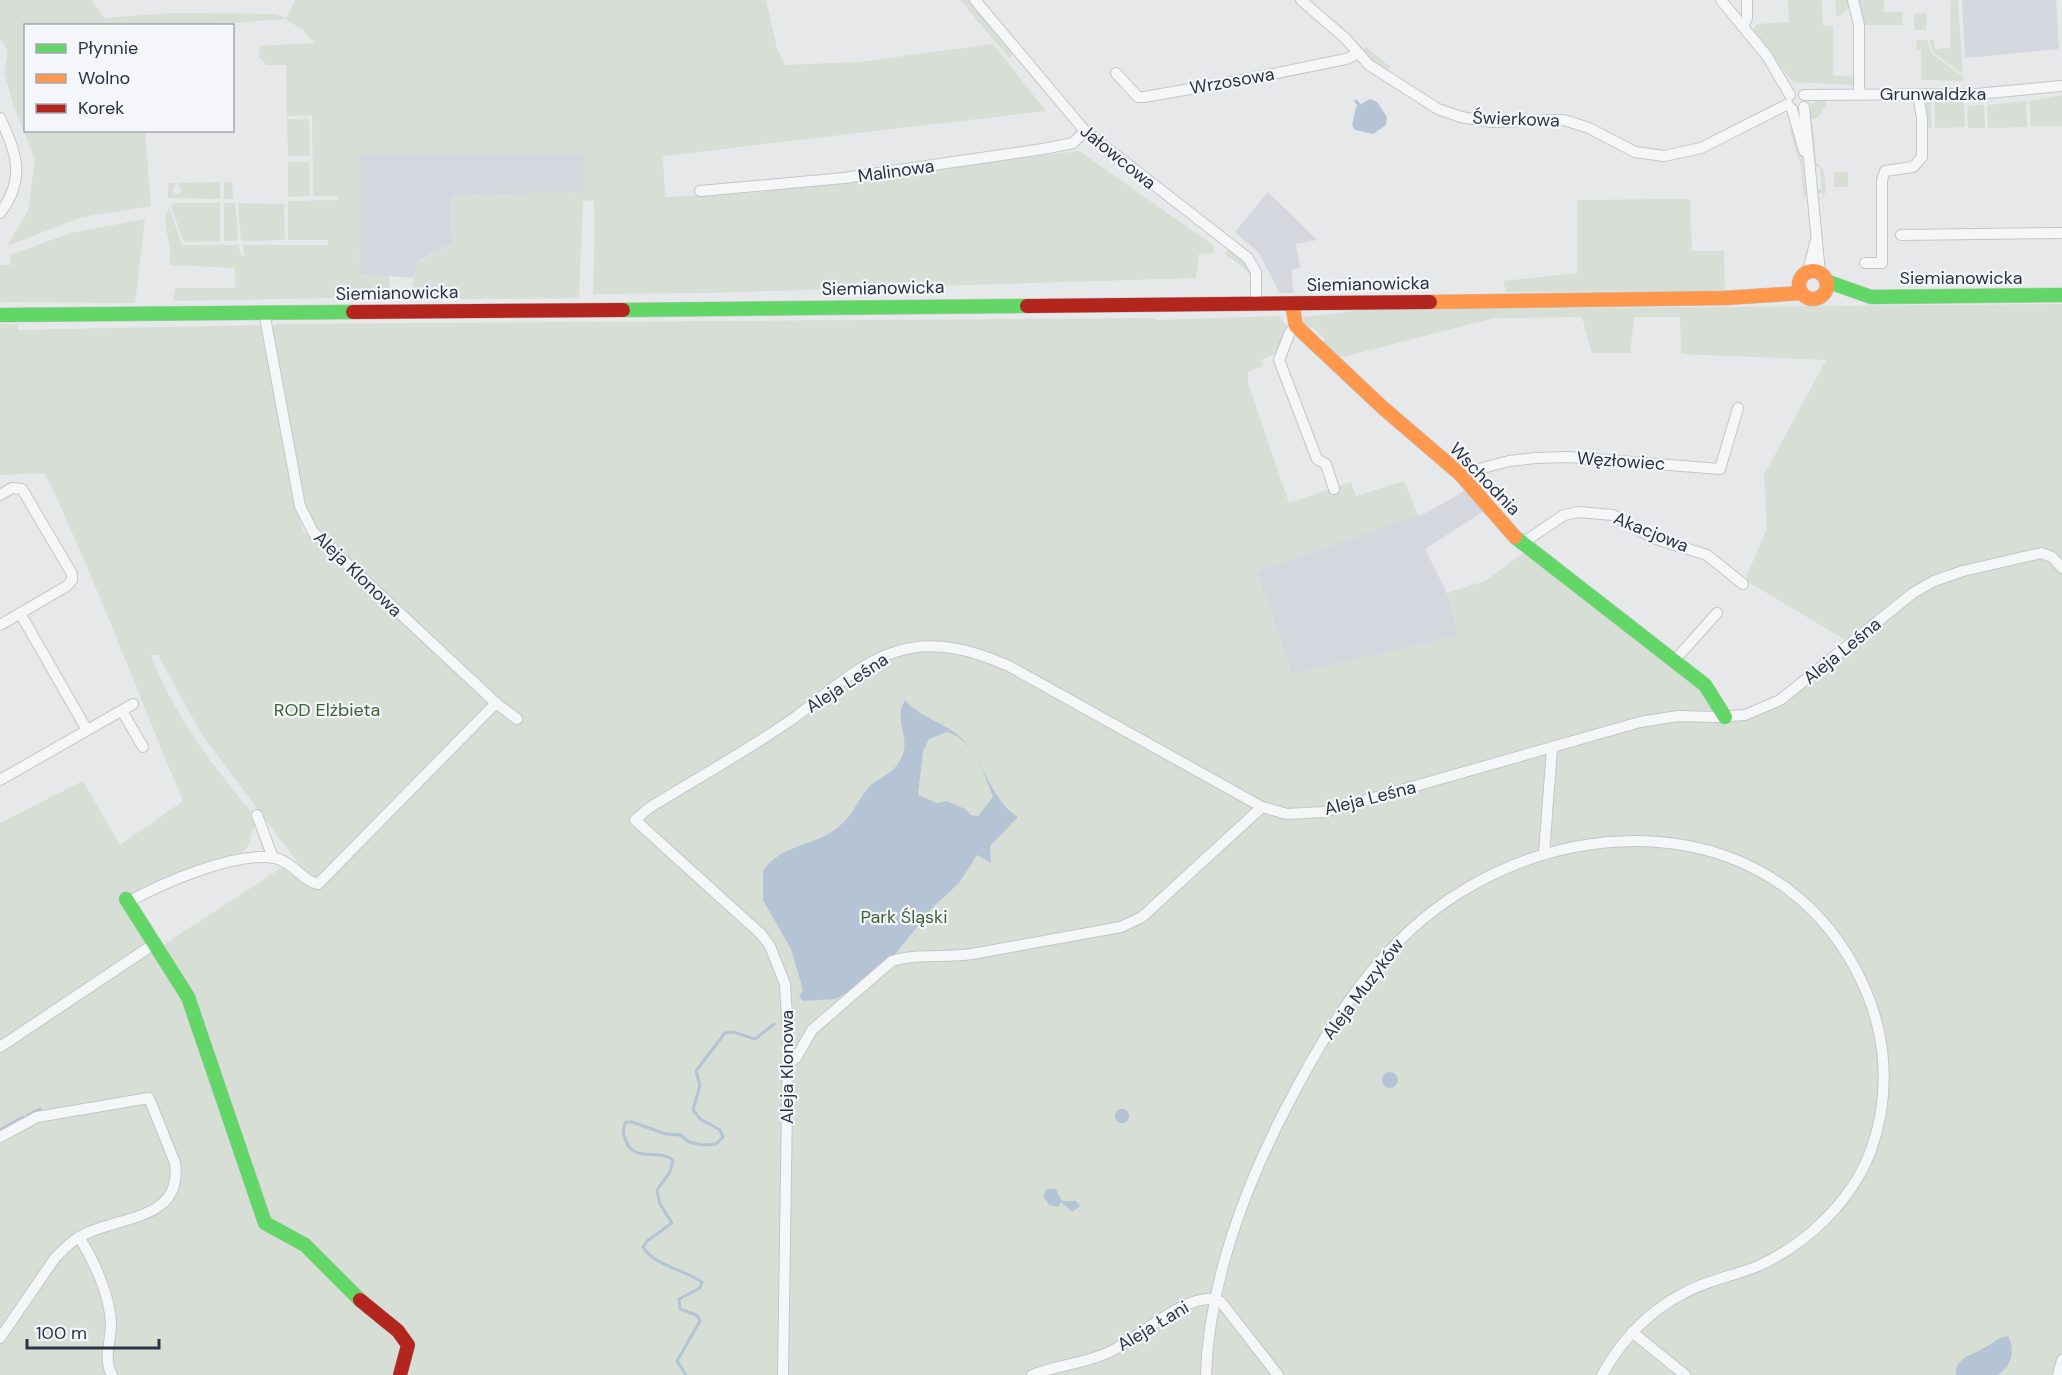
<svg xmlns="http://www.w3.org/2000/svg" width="2062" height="1375" viewBox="0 0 2062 1375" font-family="'DM Sans',sans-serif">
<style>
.built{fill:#d4d7dd}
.green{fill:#d6ded6}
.water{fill:#b4c4d5;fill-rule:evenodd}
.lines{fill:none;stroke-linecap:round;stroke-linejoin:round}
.stream{stroke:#b4c4d5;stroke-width:3}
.street-casing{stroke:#c4c6c8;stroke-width:12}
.fast-casing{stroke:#c4c6c8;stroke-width:15}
.slow-casing{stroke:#c4c6c8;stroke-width:15}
.jam-casing{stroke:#c4c6c8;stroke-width:15}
.street{stroke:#f5f6f7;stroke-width:10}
.fast{stroke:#63d668;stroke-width:14}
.slow{stroke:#ff974d;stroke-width:14}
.jam{stroke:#b3261e;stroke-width:14}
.labels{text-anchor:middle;stroke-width:4.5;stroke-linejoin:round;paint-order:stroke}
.street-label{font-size:18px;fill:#2b3445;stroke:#f4f6f9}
.park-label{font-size:18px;fill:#3f6138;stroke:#f4f6f9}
</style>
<rect width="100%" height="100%" fill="#e6e8ea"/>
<g class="built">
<path d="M1962 0H2056L2059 49 1965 58Z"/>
<path d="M583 154 584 192 451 196 452 243 418 261 414 278 360 274 358 155Z"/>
<path d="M1268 192 1317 240 1296 244 1300 268 1291 270 1294 293H1280L1258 252 1235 232Z"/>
<path d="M1466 490 1484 511 1425 549 1447 593 1458 636 1292 674 1256 571 1428 512Z"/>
</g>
<g class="green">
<path d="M0 0H92L104 18 172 13 277 14 286 19 295 0H766L777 48 785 65 859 62 993 44 1046 111 663 156 665 197 753 193 1079 151 1213 245 1215 253 1199 254 1196 278 708 293 593 294 595 214 593 200 583 201 579 298 415 300 412 285 418 262 452 243 451 196 583 192V154L359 155 360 274 389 276 390 294 386 297 178 301 173 299 176 288H235V268L171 265 169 261C174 243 159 225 169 208L182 245H238L241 255 244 256 243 245H328V240H288V201L338 200V196H313L312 115 287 116 286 65H267L259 57V46L315 43 304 31 286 19 189 26H26V130L145 131 151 206 82 217 7 246 28 211 35 160 12 101 4 72 8 51 0 39Z"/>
<path d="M960 0H969L1012 52V56L1009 58Z"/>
<path d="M1788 0H1822L1823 25 1833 27V75L1856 77V85L1793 82 1753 29 1757 24 1789 22Z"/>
<path d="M1835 0H1850L1852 5 1837 18Z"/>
<path d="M1857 0H1884V12H1903L1902 25H1862Z"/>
<path d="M1951 0H1958L1963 74 1933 52 1929 41 1934 40 1935 49 1950 48Z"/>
<path d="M1927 13 1926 30H1914V14Z"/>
<path d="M1916 40H1927L1931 53 1963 77 1964 81 1921 80V50H1917Z"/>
<path d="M1366 47 1390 67 1387 73 1360 53Z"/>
<path d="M2062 95V126H2031L2029 101Z"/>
<path d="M1825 98 1826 106 1817 118 1809 119 1811 104Z"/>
<path d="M1931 100 1932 128 1927 129 1923 101Z"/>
<path d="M1964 100 1965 127 1935 128 1934 101Z"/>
<path d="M2026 101 2027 127 1988 128 1987 105Z"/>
<path d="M1984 105 1985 128H1968L1967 106Z"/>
<path d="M287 119H309L310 156H288Z"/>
<path d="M1809 124H1813L1816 162 1824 171 1826 190 1823 199V193H1816V190L1822 189 1820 167H1813Z"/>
<path d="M1793 128 1802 158 1806 195 1804 200 1801 166 1790 131Z"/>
<path d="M288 162H309L310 196 288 197Z"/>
<rect x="1834" y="172" width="14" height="15"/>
<path d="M220 182V199L168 198V183H175L173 192 175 194 181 192 178 183Z"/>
<path d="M224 182H232L233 199H224Z"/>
<path d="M1690 199 1692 251H1724L1725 291 1506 292 1503 281 1577 273V200Z"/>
<path d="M177 203H220V241L184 242 171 206Z"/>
<path d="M224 203H235L238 241H224Z"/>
<path d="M238 203 284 204 285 240 241 241Z"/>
<path d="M145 219 135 303 0 302V265H11L10 255 71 233Z"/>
<path d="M1230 249 1244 260 1253 280 1246 270 1224 253Z"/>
<path d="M2062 304V1375H0V1051L286 865 315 886 496 708 315 530 306 512 302 493 272 329 275 324 1151 318 1158 320 1279 316 1288 327 1278 353 1261 360 1263 366 1248 372V383L1289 503 1351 482 1356 496 1404 481 1418 516 1256 571 1292 674 1458 636 1447 593 1485 581 1525 552 1702 687 1721 718 1783 698 1847 641 1745 580 1767 529 1764 475 1826 360 1681 354 1680 317H1634L1630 353H1592L1582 317 1494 318 1335 359 1320 345 1325 339 1312 327 1307 331 1301 325 1304 317 1361 310Z"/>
<path d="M0 324H18V330L260 325C278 393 284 464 303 531L492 705 324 879H310L202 735 158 655H151C174 717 216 770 258 820 244 841 259 843 231 860L128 899 150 943 0 1044V823L83 781 120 845 183 801C137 692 96 580 45 473L0 475Z"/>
</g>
<g class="water">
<path d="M1370 99 1377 102 1387 117 1386 125 1373 134 1355 130 1352 125 1356 107Z"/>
<path d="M905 700C922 720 948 722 965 742 986 766 990 798 1018 817L990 846 991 863 977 855 959 883 933 907 897 952 859 985 836 999 803 1001 799 997 803 990 791 949 763 900V871C779 847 806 847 830 833 850 821 855 805 868 788 876 779 890 775 897 765 916 739 891 724 905 700ZM947 732C973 739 984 773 993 797L978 816 971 815 965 809 947 801 937 803 918 795 923 751 929 739Z"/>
<circle cx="1390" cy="1080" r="8"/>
<circle cx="1122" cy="1116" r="7"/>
<path d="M1047 1189H1056L1062 1201H1076L1080 1206 1072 1212 1061 1202 1058 1207 1049 1205 1043 1196Z"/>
<path d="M2008 1336C2016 1350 2011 1368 1997 1375H1956C1955 1358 1970 1356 1982 1349 1993 1344 1995 1338 2008 1336Z"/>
</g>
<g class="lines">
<g class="stream">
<path d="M1356 101 1359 105"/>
<path d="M28 1115 40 1109"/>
<path d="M0 1130 23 1117"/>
<path d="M686 1375 677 1361 700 1321 697 1315 680 1309 679 1299 700 1288 702 1282C685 1270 653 1265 643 1247L647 1241 672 1223 660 1204 657 1190 670 1172 673 1160C659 1148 634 1163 626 1141 623 1134 622 1129 626 1122H632L666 1134 680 1135 689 1142 702 1145 716 1144 723 1137 720 1130 700 1119 693 1110 700 1085 696 1071 725 1033 733 1032 755 1039 774 1024"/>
</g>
<defs>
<g id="street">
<path d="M975 0 1085 131 1248 258 1256 272V304"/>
<path d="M1301 0 1346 39 1369 65 1438 109 1461 117 1491 122 1564 120 1589 128 1635 152 1664 156 1701 148 1788 104"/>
<path d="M1721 0 1767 56 1790 95"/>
<path d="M1853 0 1859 25V94"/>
<path d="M1743 27 1747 18V0"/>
<path d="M1116 73 1138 97H1144L1248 79 1346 59 1357 54"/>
<path d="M1804 95 1976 94 2062 86"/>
<path d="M1804 107 1820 273"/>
<path d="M1792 109 1804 151"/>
<path d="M0 118C17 153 26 179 0 213"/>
<path d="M700 191 844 178 1043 149 1073 143 1085 131"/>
<path d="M1901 235 2062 233"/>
<path d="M1865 263H1882V180L1885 171 1913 167 1922 157V118L1918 95"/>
<path d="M1808 272 1815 243"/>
<path d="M264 312 300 506 313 532 496 703 517 719"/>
<path d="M1296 326 1290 332 1279 360 1317 459 1326 464 1334 489"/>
<path d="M1460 474 1509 461 1536 458 1568 457 1720 469 1738 408"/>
<path d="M0 495 12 488 22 489 72 574V580L67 586 0 625"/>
<path d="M1521 544 1564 515 1578 512 1613 515 1653 538 1707 555 1743 584"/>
<path d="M20 613 87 730"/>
<path d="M1674 661 1717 613"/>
<path d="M122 711 143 747"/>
<path d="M0 780 133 704"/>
<path d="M257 815 273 858"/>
<path d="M1544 853 1552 749"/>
<path d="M128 902C163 883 235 851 275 858 293 862 304 882 318 884L496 703"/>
<path d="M0 1047 154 944"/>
<path d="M787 1064 796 1058 812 1030 892 961C917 953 946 958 972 954L1121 927 1142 917 1262 807"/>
<path d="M0 1137 37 1117 149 1098 175 1163C183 1223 116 1215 79 1237 70 1242 62 1251 55 1258L0 1338"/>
<path d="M79 1237C94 1261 110 1295 111 1324 111 1342 103 1358 112 1375"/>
<path d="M1632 1332 1685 1375"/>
<path d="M783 1375 788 1036 785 984 770 946 761 934 635 820 649 808C696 779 743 753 788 722 822 699 856 664 895 652 935 639 972 650 1009 666L1262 807 1287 814 1324 812 1640 722 1678 716 1716 717 1745 715 1780 700 1913 593 1934 581 1963 571 2041 553 2052 557 2062 568"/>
<path d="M1032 1375C1056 1365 1083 1364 1107 1353 1135 1342 1193 1285 1221 1302L1278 1375"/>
<path d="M1206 1375C1209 1281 1244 1189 1287 1106 1330 1023 1381 939 1464 890 1601 807 1788 824 1862 982 1887 1035 1891 1095 1871 1150 1852 1201 1807 1244 1758 1266 1734 1276 1707 1280 1684 1293 1649 1311 1621 1341 1602 1375"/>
<path d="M2058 1375 2062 1360"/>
</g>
<g id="fast">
<path d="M1826 281 1871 297 2062 295"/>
<path d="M623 310 1027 306"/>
<path d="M0 315 353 312"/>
<path d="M1515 537 1705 685 1725 717"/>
<path d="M126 899 188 997 265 1223 305 1245 360 1300"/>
</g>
<g id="slow">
<circle cx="1813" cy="285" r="14"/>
<path d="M1430 302 1725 298 1801 293"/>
<path d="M1292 304 1296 326 1382 407 1460 474 1515 537"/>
</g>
<g id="jam">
<path d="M1027 306 1430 302"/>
<path d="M353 312 623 310"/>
<path d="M360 1300 398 1331 408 1345 400 1375"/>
</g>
</defs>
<use href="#street" class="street-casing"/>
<use href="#fast" class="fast-casing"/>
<use href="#slow" class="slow-casing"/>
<use href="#jam" class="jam-casing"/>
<use href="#street" class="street"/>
<use href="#fast" class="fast"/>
<use href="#slow" class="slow"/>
<use href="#jam" class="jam"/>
</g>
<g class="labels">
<g class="street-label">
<text transform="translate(1232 81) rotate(-10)" y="6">Wrzosowa</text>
<text x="1933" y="100">Grunwaldzka</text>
<text transform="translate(1516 119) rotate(2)" y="6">Świerkowa</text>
<text transform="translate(1118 157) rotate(39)" y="6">Jałowcowa</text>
<text transform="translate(896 171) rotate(-8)" y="6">Malinowa</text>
<text x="1961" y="284">Siemianowicka</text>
<text transform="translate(1368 284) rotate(-1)" y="6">Siemianowicka</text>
<text transform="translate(883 288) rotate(-1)" y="6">Siemianowicka</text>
<text transform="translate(397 293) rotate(-1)" y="6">Siemianowicka</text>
<text transform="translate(1621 461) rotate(4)" y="6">Węzłowiec</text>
<text transform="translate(1485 479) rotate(46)" y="6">Wschodnia</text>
<text transform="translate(1651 532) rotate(22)" y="6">Akacjowa</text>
<text transform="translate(358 574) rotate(44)" y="6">Aleja Klonowa</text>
<text transform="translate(1842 651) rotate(-39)" y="6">Aleja Leśna</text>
<text transform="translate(847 683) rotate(-33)" y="6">Aleja Leśna</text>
<text transform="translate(1370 798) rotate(-14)" y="6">Aleja Leśna</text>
<text transform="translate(1363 989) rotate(-53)" y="6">Aleja Muzyków</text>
<text transform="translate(787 1067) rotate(-90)" y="6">Aleja Klonowa</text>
<text transform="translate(1153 1326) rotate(-31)" y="6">Aleja Łani</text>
</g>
<g class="park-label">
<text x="327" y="716">ROD Elżbieta</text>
<text x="904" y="923">Park Śląski</text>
</g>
</g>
<rect x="24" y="24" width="210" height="108" fill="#f4f6f9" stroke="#a4a8b1" stroke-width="1.5"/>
<rect x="36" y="44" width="30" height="9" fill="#63d668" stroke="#a4a8b1" stroke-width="1.5"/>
<text x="78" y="54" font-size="18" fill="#2b3445">Płynnie</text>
<rect x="36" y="74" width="30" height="9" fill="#ff974d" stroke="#a4a8b1" stroke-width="1.5"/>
<text x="78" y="84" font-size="18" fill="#2b3445">Wolno</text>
<rect x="36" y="104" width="30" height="9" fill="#b3261e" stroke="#a4a8b1" stroke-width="1.5"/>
<text x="78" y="114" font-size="18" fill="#2b3445">Korek</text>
<path d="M27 1339v9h132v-9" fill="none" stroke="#2b3445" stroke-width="3"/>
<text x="36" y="1339" font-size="18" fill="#2b3445" stroke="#f4f6f9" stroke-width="4.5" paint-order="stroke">100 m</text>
</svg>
